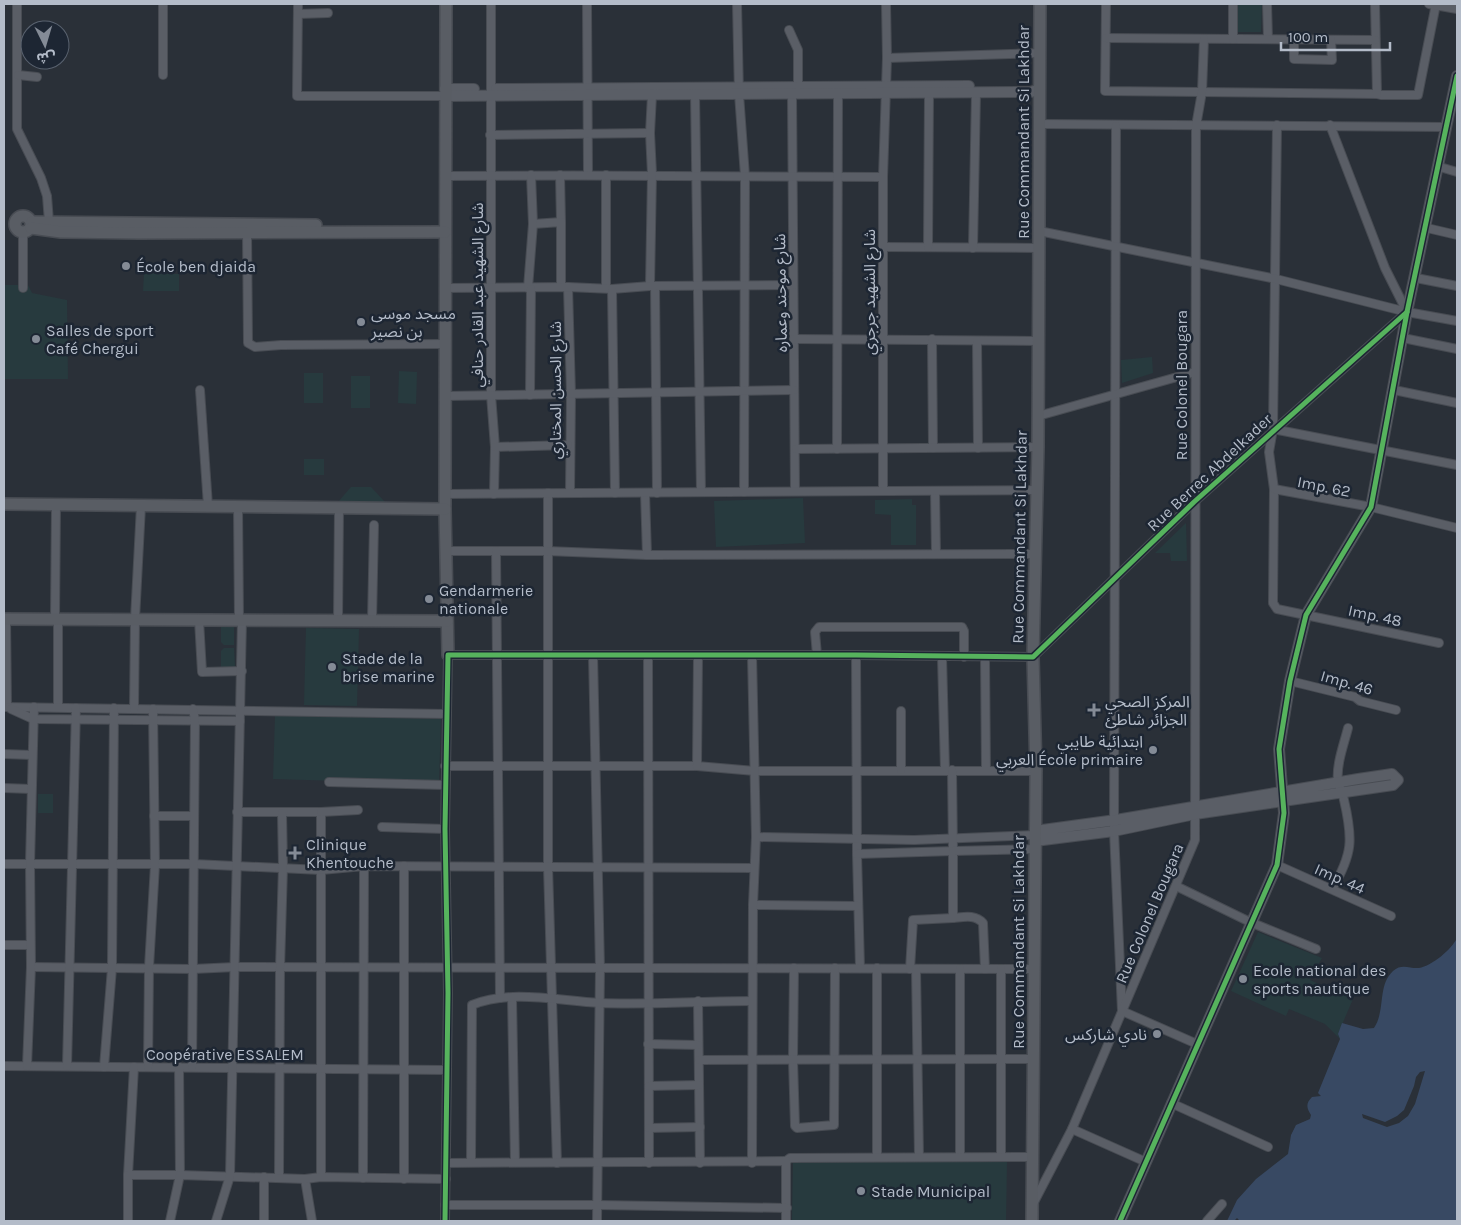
<svg xmlns="http://www.w3.org/2000/svg" width="1461" height="1225" viewBox="0 0 1461 1225" font-family="Karla,'Noto Sans Arabic',sans-serif">
<style>
.green{fill:#273a3e}
.water{fill:#384963}
.pier{fill:#2a3038}
.lines{fill:none;stroke-linecap:round;stroke-linejoin:round}
.minor-casing{stroke:#484c53;stroke-width:10}
.tertiary-casing{stroke:#484c53;stroke-width:12}
.secondary-casing{stroke:#484c53;stroke-width:14}
.minor{stroke:#5a5e66;stroke-width:8}
.tertiary{stroke:#5a5e66;stroke-width:10}
.secondary{stroke:#595d64;stroke-width:11}
.cycleway-casing{stroke:#1d2633;stroke-width:8}
.cycleway{stroke:#56b35d;stroke-width:5}
.poi-dot{fill:#848b96;stroke:#1d2633;stroke-width:2}
.labels{text-anchor:middle;stroke-width:5;stroke-linejoin:round;paint-order:stroke}
.street-label{font-size:16px;fill:#b4bcc9;stroke:#1d2633}
.poi-label{font-size:16px;fill:#b4bcc9;stroke:#1d2633;text-anchor:start}
</style>
<rect width="100%" height="100%" fill="#2a3038"/>
<g class="green">
<path d="M1238 4H1262L1261 32H1238Z"/>
<path d="M144 273 179 274V291H143Z"/>
<path d="M4 285H28L32 293 67 300 68 379H4Z"/>
<path d="M1152 357 1153 373 1122 383 1121 360Z"/>
<path d="M399 371 417 372 416 404 398 403Z"/>
<rect x="304" y="373" width="19" height="30"/>
<rect x="351" y="376" width="19" height="32"/>
<rect x="304" y="459" width="20" height="16"/>
<path d="M351 487H371L385 502H338Z"/>
<path d="M803 498 805 543 716 547 714 501Z"/>
<path d="M912 499V505H916V545H891V515L875 514V500Z"/>
<path d="M1186 523 1187 561H1171L1170 553H1155Z"/>
<path d="M221 625H234V645H224L221 642Z"/>
<path d="M306 628 359 629 357 706 304 705Z"/>
<path d="M224 648H234L235 667 221 668V651Z"/>
<path d="M275 715 441 719 439 784 273 779Z"/>
<rect x="38" y="794" width="15" height="19"/>
<path d="M1258 932 1322 958 1310 980 1353 999 1338 1034 1340 1039 1325 1024 1289 1009 1286 1016 1231 991Z"/>
<path d="M1007 1160 1006 1221H792L793 1161Z"/>
</g>
<path class="water" d="M1457 938V1221H1240L1237 1218 1234 1221H1227L1237 1200 1256 1179 1288 1154 1291 1135 1296 1125 1310 1119 1311 1115C1307 1108 1305 1104 1312 1097L1321 1096 1318 1093 1340 1039 1338 1034 1342 1023 1363 1029 1374 1028C1386 1010 1377 986 1393 971 1402 963 1410 969 1419 968 1432 966 1452 949 1457 938Z"/>
<path class="pier" d="M1425 1071 1415 1104 1408 1116 1399 1123 1387 1127 1363 1118 1362 1114 1385 1122 1397 1116 1404 1110 1414 1086 1416 1077 1420 1072Z"/>
<g class="lines">
<defs>
<g id="minor">
<path d="M17 4V129L41 178 47 196 49 222"/>
<path d="M298 4 297 96H445"/>
<path d="M491 4V395L495 447 494 494"/>
<path d="M587 4 588 175"/>
<path d="M737 4 739 94 745 176 744 492"/>
<path d="M1106 4 1105 91 1377 94 1381 95H1418L1436 4"/>
<path d="M1267 4 1268 39"/>
<path d="M1375 4 1377 94"/>
<path d="M1429 4 1457 9"/>
<path d="M298 14 328 13"/>
<path d="M789 30 798 50V86"/>
<path d="M1106 38 1375 40"/>
<path d="M1233 39V4"/>
<path d="M1294 39V59L1332 60 1331 40"/>
<path d="M887 58 1040 53"/>
<path d="M18 75 37 77"/>
<path d="M163 75V4"/>
<path d="M695 94 701 492"/>
<path d="M792 94 795 491"/>
<path d="M1040 124 1447 127"/>
<path d="M1277 125 1273 429 1269 452 1274 489 1273 603 1277 609 1439 643"/>
<path d="M1330 125 1385 268 1407 312"/>
<path d="M1116 126 1114 831 1122 1011 1197 1044"/>
<path d="M490 135 650 133"/>
<path d="M1440 167 1457 172"/>
<path d="M560 175 561 222"/>
<path d="M606 175V288"/>
<path d="M445 176C591 175 737 176 883 177"/>
<path d="M533 224 561 222V287"/>
<path d="M1427 228 1457 235"/>
<path d="M1039 231 1276 279 1407 312 1457 321"/>
<path d="M247 232 248 343 255 347 281 345 445 344"/>
<path d="M884 247 1039 248"/>
<path d="M928 247 929 93"/>
<path d="M973 248 976 93"/>
<path d="M1416 278 1457 286"/>
<path d="M650 286 652 174 650 133 652 95"/>
<path d="M655 286 657 493"/>
<path d="M568 287 571 394 570 493"/>
<path d="M23 288V233"/>
<path d="M445 288 568 287 612 289 650 286 793 285"/>
<path d="M528 288 533 224 531 175"/>
<path d="M612 289 615 493"/>
<path d="M1403 338 1457 349"/>
<path d="M794 339 1038 341"/>
<path d="M932 339 933 448"/>
<path d="M977 341 978 448"/>
<path d="M200 390 208 506"/>
<path d="M1394 390 1457 403"/>
<path d="M530 395 531 289"/>
<path d="M445 396 794 390"/>
<path d="M1038 416 1195 372"/>
<path d="M1273 429 1457 465"/>
<path d="M495 447 568 445"/>
<path d="M796 449 1038 447"/>
<path d="M837 449 838 94"/>
<path d="M1274 489 1371 507 1457 528"/>
<path d="M883 491V177L887 58 886 4"/>
<path d="M935 491 936 554"/>
<path d="M548 493V867L557 1163"/>
<path d="M645 493 647 555"/>
<path d="M445 494 1037 490"/>
<path d="M238 507 239 620"/>
<path d="M445 551H547L647 555 1035 554"/>
<path d="M496 551 500 998"/>
<path d="M6 619 7 707"/>
<path d="M55 619 56 505"/>
<path d="M58 619V707"/>
<path d="M199 620 202 672 242 671"/>
<path d="M338 621 339 508"/>
<path d="M372 621 374 525"/>
<path d="M593 655 600 968 597 1221"/>
<path d="M648 655 649 1163"/>
<path d="M817 655 815 632 819 627H962L964 631V657"/>
<path d="M856 655 857 854 860 968"/>
<path d="M942 657 945 770"/>
<path d="M985 658 986 770"/>
<path d="M1290 681 1355 697 1360 701 1396 710"/>
<path d="M4 707 447 714"/>
<path d="M11 709 33 719 240 721"/>
<path d="M134 709 135 619 141 506"/>
<path d="M4 754 32 755"/>
<path d="M445 766H697L755 771H1036"/>
<path d="M697 766 698 655"/>
<path d="M901 770V711"/>
<path d="M329 782 445 785"/>
<path d="M4 788 31 789"/>
<path d="M237 812H321V1177"/>
<path d="M321 812 358 810"/>
<path d="M154 816H194"/>
<path d="M382 827 445 829"/>
<path d="M756 837 914 840 1035 835"/>
<path d="M857 854 953 851 952 770"/>
<path d="M4 864H194L321 870 364 866 753 868"/>
<path d="M1277 865 1391 916"/>
<path d="M1176 886 1250 922 1316 949"/>
<path d="M1332 889C1353 854 1353 839 1344 800 1343 794 1339 787 1338 781 1336 765 1344 744 1348 728"/>
<path d="M753 905 858 906"/>
<path d="M953 918C964 917 975 914 983 923L985 969"/>
<path d="M4 945H30"/>
<path d="M31 967 193 969 235 967 1034 969"/>
<path d="M794 968 793 1060 795 1126 797 1128 834 1125 835 968"/>
<path d="M877 968V1156"/>
<path d="M910 969 913 920 953 918V851L1035 849"/>
<path d="M916 969 919 1157"/>
<path d="M512 998 515 1162"/>
<path d="M698 1001 700 1163"/>
<path d="M648 1044 698 1045"/>
<path d="M699 1060 1034 1059"/>
<path d="M4 1066 446 1070"/>
<path d="M27 1066 31 967 30 864 34 707"/>
<path d="M67 1066 76 708"/>
<path d="M104 1067 112 968 114 708"/>
<path d="M148 1067 149 967 155 865 153 709"/>
<path d="M192 1067 195 720 193 709"/>
<path d="M649 1086 699 1085"/>
<path d="M1171 1103 1268 1147"/>
<path d="M649 1128 700 1127"/>
<path d="M1072 1129 1146 1162"/>
<path d="M960 1156V969"/>
<path d="M1001 1157V969"/>
<path d="M471 1161 472 1005C512 989 558 1001 600 1003 651 1005 702 1001 752 1001"/>
<path d="M786 1161 790 1158 1033 1157"/>
<path d="M446 1163 786 1161V1221"/>
<path d="M752 1163 753 905 756 837 752 655"/>
<path d="M128 1175 134 1067"/>
<path d="M279 1177 280 968 283 867 282 813"/>
<path d="M363 1178 364 866"/>
<path d="M305 1179 312 1221"/>
<path d="M404 1179V866"/>
<path d="M1033 1204 1072 1129 1195 840 1196 126 1202 92 1204 39"/>
<path d="M445 1205H598L787 1208"/>
<path d="M128 1221V1175H180L179 1067"/>
<path d="M170 1221 180 1175 305 1179 321 1177 446 1179"/>
<path d="M216 1221 230 1176 242 620"/>
<path d="M264 1221V1177"/>
<path d="M445 1221 448 993 445 829 448 655H856L1033 657 1194 502 1407 312"/>
<path d="M1207 1221 1222 1204"/>
</g>
<g id="tertiary">
<path d="M445 89H474"/>
<path d="M496 89 969 86"/>
<path d="M445 96 1031 92 1040 89"/>
<path d="M1035 841 1114 831 1195 814 1393 785 1398 780 1392 774 1358 779 1116 820 1035 831"/>
<path d="M1120 1221 1277 865 1284 813 1279 749 1290 681 1306 615 1371 507 1407 312 1457 76"/>
</g>
<g id="secondary">
<path d="M446 4 445 509 448 655"/>
<circle cx="23" cy="224" r="8"/>
<path d="M32 222 316 225"/>
<path d="M31 228 61 232 139 233 445 232"/>
<path d="M4 504 445 509"/>
<path d="M4 619 447 621"/>
<path d="M1032 1221 1036 771 1033 657 1038 447 1040 4"/>
</g>
</defs>
<use href="#minor" class="minor-casing"/>
<use href="#tertiary" class="tertiary-casing"/>
<use href="#secondary" class="secondary-casing"/>
<use href="#minor" class="minor"/>
<use href="#tertiary" class="tertiary"/>
<use href="#secondary" class="secondary"/>
<defs>
<g id="cycleway">
<path d="M445 1221 448 993 445 829 448 655H856L1033 657 1194 502 1407 312"/>
<path d="M1120 1221 1277 865 1284 813 1279 749 1290 681 1306 615 1371 507 1407 312 1457 76"/>
</g>
</defs>
<use href="#cycleway" class="cycleway-casing"/>
<use href="#cycleway" class="cycleway"/>
</g>
<g class="poi-dot">
<circle cx="126" cy="266" r="5"/>
<circle cx="361" cy="322" r="5"/>
<circle cx="36" cy="339" r="5"/>
<circle cx="429" cy="599" r="5"/>
<circle cx="332" cy="667" r="5"/>
<path d="M1091.5 702.5h5v5h5v5h-5v5h-5v-5h-5v-5h5z"/>
<circle cx="1153" cy="750" r="5"/>
<path d="M292.5 845.5h5v5h5v5h-5v5h-5v-5h-5v-5h5z"/>
<circle cx="1243" cy="979" r="5"/>
<circle cx="1157" cy="1034" r="5"/>
<circle cx="861" cy="1191" r="5"/>
</g>
<g class="labels">
<g class="street-label">
<text transform="translate(1023 132) rotate(-90)" y="6">Rue Commandant Si Lakhdar</text>
<text transform="translate(869 292) rotate(-90)" y="6">شارع الشهيد جرجري</text>
<text transform="translate(780 293) rotate(-91)" y="6">شارع موحند وعماره</text>
<text transform="translate(477 295) rotate(-90)" y="6">شارع الشهيد عبد القادر حنافي</text>
<text transform="translate(1181 385) rotate(-90)" y="6">Rue Colonel Bougara</text>
<text transform="translate(555 390) rotate(-90)" y="6">شارع الحسن المختاري</text>
<text transform="translate(1209 472) rotate(-43)" y="6">Rue Berrec Abdelkader</text>
<text transform="translate(1324 486) rotate(11)" y="6">Imp. 62</text>
<text transform="translate(1019 537) rotate(-89)" y="6">Rue Commandant Si Lakhdar</text>
<text transform="translate(1375 615) rotate(12)" y="6">Imp. 48</text>
<text transform="translate(1347 682) rotate(16)" y="6">Imp. 46</text>
<text transform="translate(1340 878) rotate(24)" y="6">Imp. 44</text>
<text transform="translate(1149 913) rotate(-67)" y="6">Rue Colonel Bougara</text>
<text transform="translate(1018 942) rotate(-90)" y="6">Rue Commandant Si Lakhdar</text>
<text x="225" y="1060">Coopérative ESSALEM</text>
</g>
<g class="poi-label">
<text x="136" y="272">École ben djaida</text>
<text x="371" y="319">مسجد موسى<tspan x="371" dy="18">بن نصير</tspan></text>
<text x="46" y="336">Salles de sport<tspan x="46" dy="18">Café Chergui</tspan></text>
<text x="439" y="596">Gendarmerie<tspan x="439" dy="18">nationale</tspan></text>
<text x="342" y="664">Stade de la<tspan x="342" dy="18">brise marine</tspan></text>
<text x="1105" y="707">المركز الصحي<tspan x="1105" dy="18">الجزائر شاطئ</tspan></text>
<text x="1143" y="747" text-anchor="end">ابتدائية طايبي<tspan x="1143" dy="18">العربي École primaire</tspan></text>
<text x="306" y="850">Clinique<tspan x="306" dy="18">Khentouche</tspan></text>
<text x="1253" y="976">Ecole national des<tspan x="1253" dy="18">sports nautique</tspan></text>
<text x="1147" y="1040" text-anchor="end">نادي شاركس</text>
<text x="871" y="1197">Stade Municipal</text>
</g>
</g>
<rect width="1461" height="1225" fill="none" stroke="#b4bcc9" stroke-width="10"/>
<g transform="translate(45 45) rotate(175)"><circle r="24" fill="#1d2633" stroke="#59626f"/>
<path d="M0-4L9 19L0 12L-9 19Z" fill="#848b96"/>
<text y="-8" font-size="14" font-weight="bold" text-anchor="middle" fill="#b4bcc9">ش</text>
</g>
<path d="M1281 42v8h109v-8" fill="none" stroke="#b4bcc9" stroke-width="2.5"/>
<text x="1288" y="42" font-size="15" fill="#b4bcc9" stroke="#1d2633" stroke-width="4" paint-order="stroke">100 m</text>
</svg>
